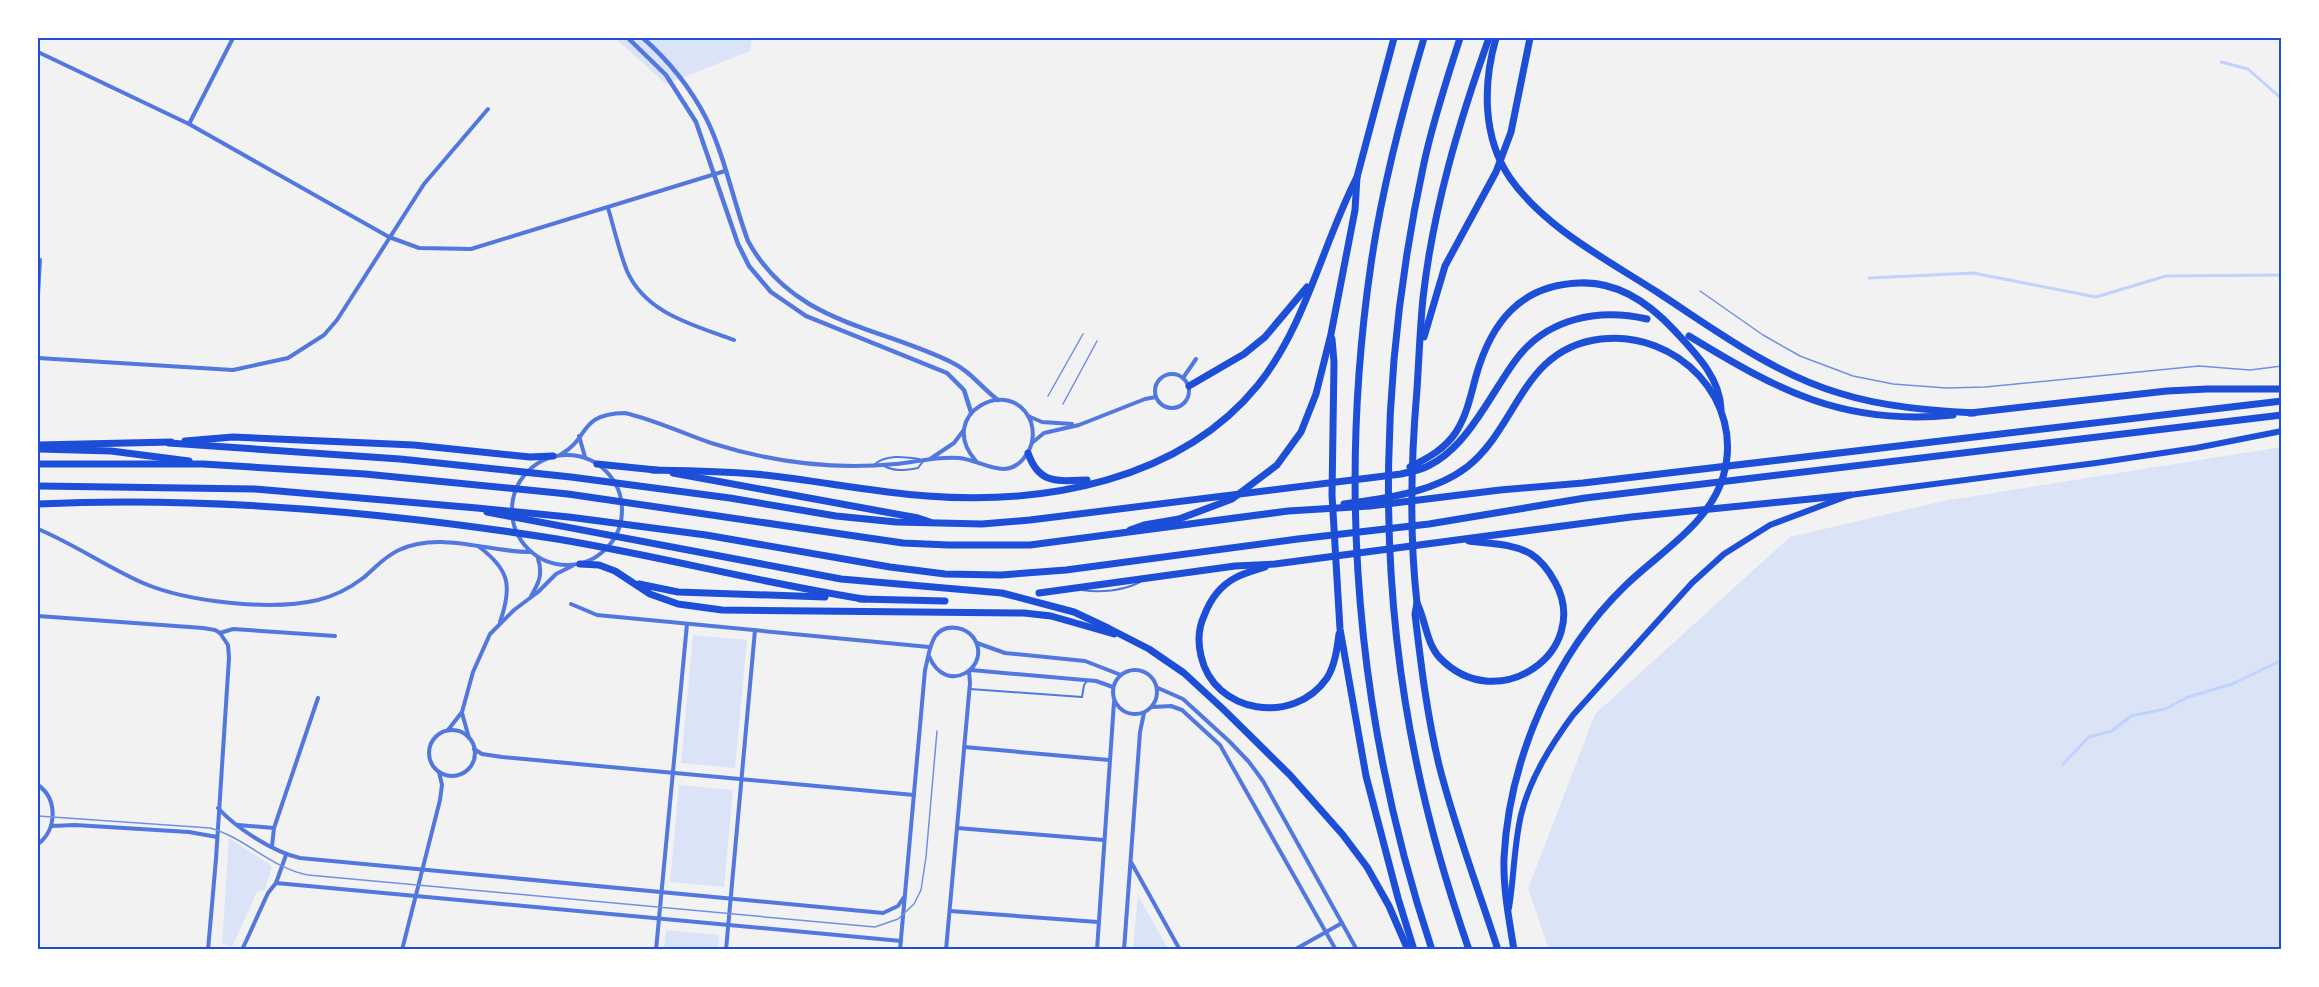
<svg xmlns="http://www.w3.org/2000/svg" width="2319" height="987" viewBox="0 0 2319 987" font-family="Overpass,sans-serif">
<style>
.green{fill:#dbe4f7}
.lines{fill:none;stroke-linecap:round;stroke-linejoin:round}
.stream{stroke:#bfd3fe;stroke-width:3}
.service{stroke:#5277de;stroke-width:2}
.minor{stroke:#5277de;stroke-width:4}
.tertiary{stroke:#5277de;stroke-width:4.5}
.trunk{stroke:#1d4ed8;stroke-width:6}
.motorway{stroke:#1d4ed8;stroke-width:7}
.tram{stroke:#7290e2;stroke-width:1.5}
.neatline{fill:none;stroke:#1d4ed8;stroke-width:2}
</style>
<rect width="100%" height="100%" fill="#f2f2f2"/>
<g class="green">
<path d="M615 38H752L750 51 666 84Z"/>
<path d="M2281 447V949H1549L1528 889 1595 714 1790 537 1943 501Z"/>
<path d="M693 635 747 640 735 768 681 763Z"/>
<path d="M679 785 733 790 724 887 670 882Z"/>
<path d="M229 838 272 866 265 890 257 892 232 947 222 943Z"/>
<path d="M1138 895 1168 949H1133Z"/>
<path d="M666 930 719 935 718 949H664Z"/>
</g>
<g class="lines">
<g class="stream">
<path d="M2221 62 2248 69 2282 99"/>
<path d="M1869 278 1973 273 2096 297 2166 276 2282 275"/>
<path d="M2063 764 2089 737 2112 731 2131 716 2165 709 2188 697 2232 684 2282 660"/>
</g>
<g class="service">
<path d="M875 464C887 454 905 457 919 459"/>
<path d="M884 466C896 472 905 470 918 468L924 460"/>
<path d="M1082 590C1100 593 1123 591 1140 582"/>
<path d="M970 689 1082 697 1084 685 1088 680"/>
</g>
<g class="minor">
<path d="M38 52 189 124 389 237 419 248 471 249 725 171"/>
<path d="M189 124 233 38"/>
<path d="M608 208C614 228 619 251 627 271 646 314 694 325 734 340"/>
<path d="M38 295 40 260"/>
<path d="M38 358 233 370 288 358 324 335 337 320 424 184 488 109"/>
<circle cx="1172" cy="391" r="17"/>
<path d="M1183 378 1196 359"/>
<path d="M1028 416 1042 422 1072 424"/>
<path d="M579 436 585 457"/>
<path d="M1033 442 1044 433 1079 425 1145 399 1156 397"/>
<circle cx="567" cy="510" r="55"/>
<path d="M560 455C591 438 577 414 625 413 655 420 682 433 711 443 771 462 833 470 895 464 916 462 938 456 959 458 983 460 1009 485 1028 452 1033 443 1034 432 1031 422 1012 373 934 414 976 461"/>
<path d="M930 459 954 443 963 431"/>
<path d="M38 529C74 544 107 567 143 583 187 602 271 611 318 600 334 596 350 588 363 578 374 569 385 556 399 550 440 531 487 552 530 552"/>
<path d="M478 546C509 569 513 585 500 622"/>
<path d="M531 596C539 583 543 574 538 559"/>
<path d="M571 604 597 615 929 647"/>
<path d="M38 616 203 628 215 630 220 633 233 629 335 636"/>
<path d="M977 643 1005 653 1085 661 1121 675"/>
<circle cx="1135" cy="692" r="22"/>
<path d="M971 670 1096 681 1113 687"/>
<path d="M1158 688 1183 699 1230 742 1249 762 1263 781 1357 950"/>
<path d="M1153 707 1171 706 1182 710 1220 745 1336 950"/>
<path d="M462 713 469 738"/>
<path d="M448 730 462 712 473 672 490 634 514 610 538 592 556 574 572 566"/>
<circle cx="452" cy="753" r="23"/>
<path d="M964 747 1109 760"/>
<path d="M474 749 482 754 502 757 914 795"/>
<path d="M38 785C58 799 57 830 38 844"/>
<path d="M218 808C236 828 273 852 300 858L883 913 898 906 904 897"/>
<path d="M238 825 274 828 272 846"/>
<path d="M51 826 75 825 189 832 217 837"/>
<path d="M274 828 318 698"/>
<path d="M957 828 1104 840"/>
<path d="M1131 862 1180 950"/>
<path d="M276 883 901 941"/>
<path d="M950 911 1098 922"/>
<path d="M208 950 216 859 229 658 228 645 220 633"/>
<path d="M242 950 268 893 276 883 286 855"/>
<path d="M402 950 440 800 442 785 439 772"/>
<path d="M656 950 687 624"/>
<path d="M726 950 755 630"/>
<path d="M900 950 925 670C930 652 930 624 957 628 963 629 969 632 973 637 994 666 946 698 929 656"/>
<path d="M946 950 970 683 969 671"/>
<path d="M1097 950 1114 702"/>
<path d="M1124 950 1140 732 1144 713"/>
<path d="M1294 950 1342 923"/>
</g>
<g class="tertiary">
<path d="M628 38 666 75 696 122 738 244 749 266 771 292 806 316 947 373 964 390 971 412"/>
<path d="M643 38C669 61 690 87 706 118 725 156 733 201 748 241 793 323 875 325 951 362 969 370 982 388 998 400"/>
</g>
<path class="trunk" d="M1509 908C1514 877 1514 845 1521 815 1530 778 1551 745 1573 715L1692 583 1724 554 1770 525 1850 495 2096 463 2196 448 2282 431"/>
<g class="motorway">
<path d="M1424 38C1402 112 1382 187 1371 264 1337 497 1358 727 1432 950"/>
<path d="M1460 38C1447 79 1433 121 1424 163 1381 361 1375 567 1417 765 1430 828 1448 889 1469 950"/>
<path d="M1489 38C1459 122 1433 209 1423 298 1420 328 1419 359 1417 389 1411 460 1409 533 1417 603L1415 614C1421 665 1427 715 1439 765 1455 828 1478 888 1498 950"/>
<path d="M1496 38C1483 83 1482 137 1510 178 1545 228 1606 259 1657 292 1714 329 1772 373 1839 393 1883 407 1928 410 1974 413"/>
<path d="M1689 336C1779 391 1844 426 1953 415"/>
<path d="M1424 337 1445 266 1496 172 1511 132 1530 38"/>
<path d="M1332 339 1334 362 1332 495 1340 629 1366 776 1398 898 1414 950"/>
<path d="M1189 386 1244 354 1265 337 1307 287"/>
<path d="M1970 413 2167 391 2207 389H2282"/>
<path d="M185 441 233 437 414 445 530 457 553 456"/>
<path d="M169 443 400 459 571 477 730 498 836 516 896 522 982 524 1030 520 1401 474C1410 472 1420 470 1428 466 1453 454 1470 430 1485 407 1495 392 1504 376 1515 361 1546 318 1598 308 1647 319"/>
<path d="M38 445 171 442"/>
<path d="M39 449 111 451 189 461"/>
<path d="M1028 453C1039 485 1058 481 1087 480"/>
<path d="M38 464H203L365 474 568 494 903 543 948 545H1030L1288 511 1370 506 1500 490 1583 483 2282 401"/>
<path d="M597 464 656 470"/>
<path d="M1410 467C1428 458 1445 449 1456 432 1467 415 1471 394 1476 376 1491 323 1520 285 1579 283 1617 281 1649 303 1674 330 1695 353 1720 377 1721 409"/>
<path d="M652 470C690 471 728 471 765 475 819 481 873 492 927 496 1044 505 1180 481 1258 385 1306 325 1322 245 1357 177"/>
<path d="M673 473 918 518 930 522"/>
<path d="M38 486 255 489 477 508 569 517 706 535 890 567 945 574 1001 575 1066 570 1298 539 1429 524 1585 498 2282 415"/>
<path d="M38 504C211 496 386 512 557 539 660 556 761 583 864 599"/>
<path d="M1344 504C1386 498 1433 493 1467 467 1518 427 1522 348 1601 339 1677 330 1746 400 1723 477 1709 524 1660 552 1626 585 1555 653 1509 759 1504 858 1503 888 1509 919 1514 950"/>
<path d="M487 512 841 579 1002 593 1074 612 1108 628 1149 649 1184 673 1223 709 1290 775 1343 835 1367 867 1389 906 1408 950"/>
<path d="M1130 530 1144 525 1179 519 1232 499 1277 465 1301 432 1316 394 1331 334 1355 210 1357 177 1394 38"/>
<path d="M580 564 599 565 615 571 650 594 678 604 722 610 1024 613 1051 616 1114 634"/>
<path d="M1265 567C1256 570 1244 573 1235 578 1220 586 1210 600 1204 616 1198 629 1198 643 1201 656 1214 714 1294 726 1327 678 1335 665 1337 649 1339 634"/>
<path d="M639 584 678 592 825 597"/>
<path d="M1039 593 1235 566 1275 564 1631 517 1850 495"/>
<path d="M860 599 945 601"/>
<path d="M1417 603C1426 621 1426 643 1440 658 1498 718 1593 651 1555 582 1549 571 1542 561 1531 554 1512 543 1490 544 1469 541"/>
</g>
<g class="tram">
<path d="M1700 291 1763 335 1800 356 1853 376 1893 384 1946 388 1985 387 2199 366 2250 370 2282 366"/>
<path d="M1048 396 1083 334"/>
<path d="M1063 404 1097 341"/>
<path d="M38 816 210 828C246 838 271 868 308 875L875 927 898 919 914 904 921 890 926 857 937 731"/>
</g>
</g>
<rect width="2319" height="987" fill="none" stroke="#ffffff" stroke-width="78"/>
<rect x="39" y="39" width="2241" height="909" class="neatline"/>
</svg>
